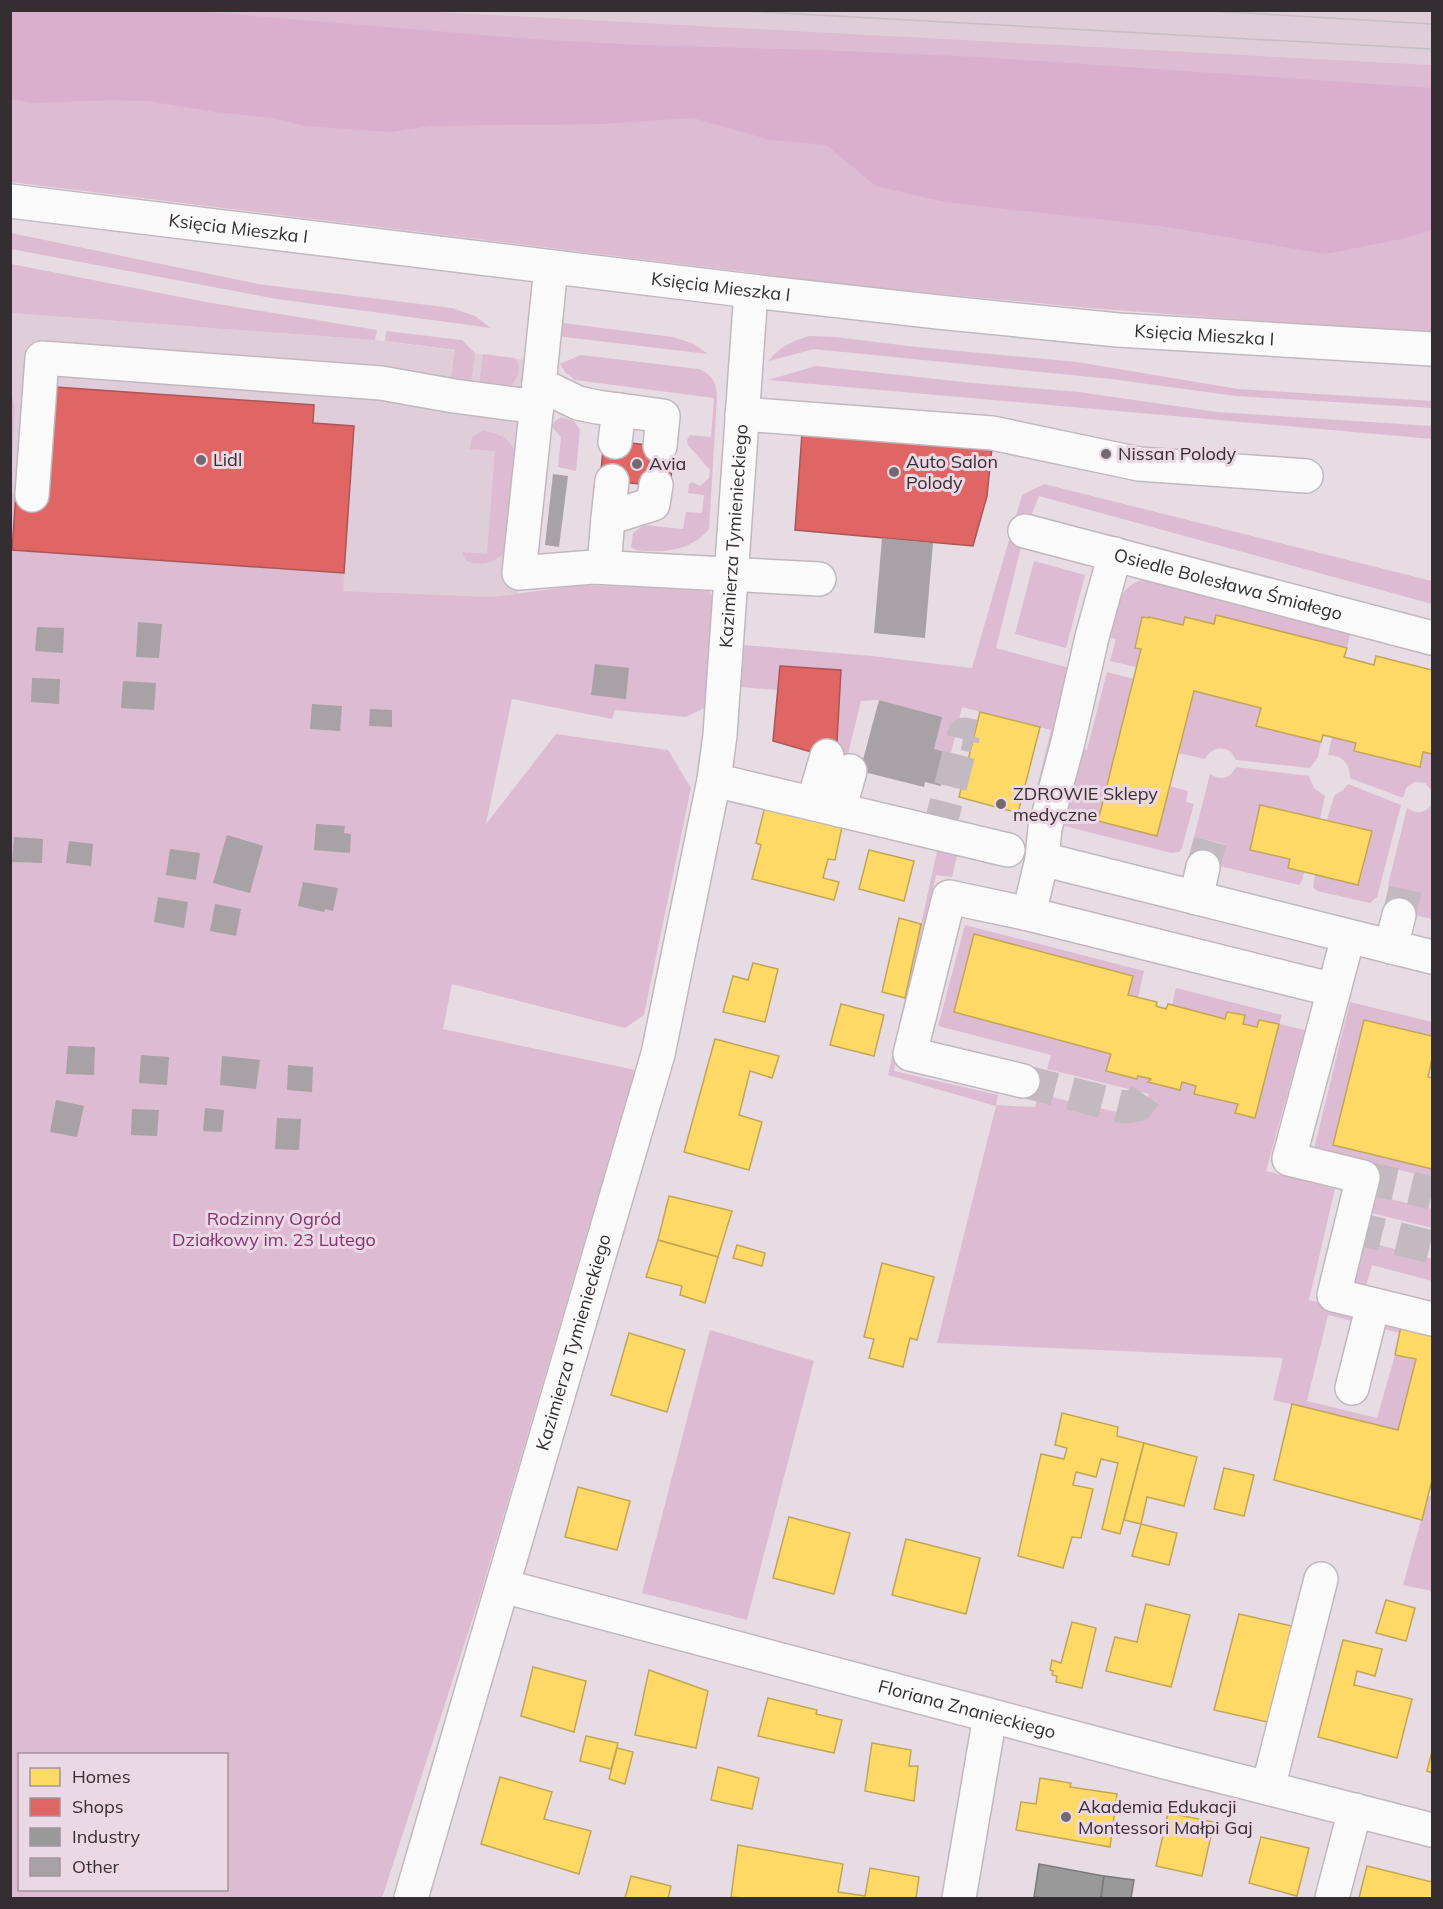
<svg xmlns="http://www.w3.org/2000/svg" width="1443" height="1909" viewBox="0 0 1443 1909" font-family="Mulish,sans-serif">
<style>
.built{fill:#e0cdda}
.green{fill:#ddbbd2;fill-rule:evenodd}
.forest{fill:#daafcd}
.homes{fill:#ffd966;stroke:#c2a556;stroke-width:1.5}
.shops{fill:#e06666;stroke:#ac5556;stroke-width:1.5}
.industry{fill:#999;stroke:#7b797a;stroke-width:1.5}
.building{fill:#a8a1a6}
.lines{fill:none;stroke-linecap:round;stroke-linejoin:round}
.minor-tunnel{stroke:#c3b9c0;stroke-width:33;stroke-dasharray:33 16;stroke-linecap:butt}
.minor-casing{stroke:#c0b8bd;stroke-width:36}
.minor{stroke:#fbfafb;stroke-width:33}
.tram{stroke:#c2c0c2;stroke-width:1.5}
.poi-dot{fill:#736a70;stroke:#ebd8e5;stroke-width:2}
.labels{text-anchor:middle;stroke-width:6;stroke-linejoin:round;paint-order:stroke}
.street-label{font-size:18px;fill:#342d31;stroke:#ebd8e5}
.poi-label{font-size:18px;fill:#342d31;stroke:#ebd8e5;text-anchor:start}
.park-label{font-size:18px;fill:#863470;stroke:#ebd8e5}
</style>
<rect width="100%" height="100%" fill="#e7dce4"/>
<g class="built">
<path d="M417 11H1432V65L585 21Z"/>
<path d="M11 313 375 340 541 362 517 598 11 578Z"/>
</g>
<g class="green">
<path d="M11 11H417L1432 65V332L1355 328 1089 308 877 288 11 182Z"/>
<path d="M11 233 258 284 452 308 475 316 491 328 277 299 11 249Z"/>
<path d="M11 264 206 302 377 330 375 340 11 313Z"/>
<path d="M563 323 673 337 694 344 708 354 548 335 555 325Z"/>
<path d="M386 331 462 340 475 353 471 383 451 378 455 350 385 341Z"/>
<path d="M809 336 835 337 917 347 1077 362 1238 389 1432 401V408L1236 396 1111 379 814 349 769 361C778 347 793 341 809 336Z"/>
<path d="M483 354 515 358C523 370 517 381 507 389L479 385Z"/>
<path d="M581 355 699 369C713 375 717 384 717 398L709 529C693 548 672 552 649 551 642 551 636 551 631 547L633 533 644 525 683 529 686 512 702 513 704 495 688 493 689 484 692 482 700 486 709 478 710 470 688 445 687 440 690 435 711 437 714 398 575 380 565 372 560 364Z"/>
<path d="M816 366 973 383 1079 392 1217 412 1432 426V439L768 380Z"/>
<path d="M11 391 15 409 11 482Z"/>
<path d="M561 417 574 421 580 430 576 471 558 467 561 437 552 427 554 422Z"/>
<path d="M483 431C501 433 510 439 517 456L503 554C492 563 480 567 466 561L462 552 487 554 495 451 470 449 472 437Z"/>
<path d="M1044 484 1432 581V604L1039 496 1025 531 996 648 1077 670 1041 818 1030 816 1051 730 962 707 951 753 934 749 941 717 879 700 861 701 838 795 836 759 840 670 780 666 778 690 740 687 743 645 872 656 972 668 1022 495Z"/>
<path d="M11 493 16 494 13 550 344 573 343 591 493 597 581 585 705 590 709 591 714 599 708 706 686 717 615 710 612 719 512 699 486 824 556 734 668 750 691 788 644 1015 625 1028 452 984 443 1029 635 1070 479 1599 382 1898H11ZM20 1754H226V1890H20Z"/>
<path d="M1034 561 1085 575 1066 648 1015 634Z"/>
<path d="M1143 579 1351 629 1347 648 1216 615 1214 624 1186 617 1183 625 1150 617 1149 618 1143 617 1135 647 1141 649 1136 667 1110 661 1116 639 1109 637C1115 610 1115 590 1143 579Z"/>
<path d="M1107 672 1134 679 1098 821 1157 836 1169 786 1188 791 1186 802 1194 804 1182 848 1179 852 1171 853 1061 825 1079 749 1087 750Z"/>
<path d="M1194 691 1261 708 1257 726 1321 742 1318 757 1310 768 1236 760 1231 752C1220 745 1211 749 1205 759L1178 753Z"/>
<path d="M1332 737 1356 743 1354 751 1419 767 1423 752 1432 754V791L1425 783 1414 782 1406 788 1403 798 1350 778C1350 763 1342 755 1328 755Z"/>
<path d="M1236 767 1309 776 1314 788 1325 796 1320 819 1260 805 1250 850 1290 859 1288 868 1304 872 1302 881 1299 885 1220 866 1225 844 1194 837 1210 774C1221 781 1230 779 1236 767Z"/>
<path d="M1348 784 1401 805 1377 897 1370 903 1317 891 1313 887 1315 875 1358 885 1361 878 1372 831 1327 820 1334 796 1344 789Z"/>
<path d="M1432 803V919L1414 915 1419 893 1388 885 1407 808C1417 815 1427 813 1432 803Z"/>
<path d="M938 847 958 852 952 877 936 875 894 1071 998 1095 996 1105 1035 1107 1039 1094 1142 1118 1149 1094 1047 1069 1051 1055 938 1026 965 925 1144 971 1138 997 1128 995 974 934 954 1012 1111 1054 1107 1071 1137 1079 1138 1076 1151 1079 1149 1083 1180 1090 1182 1082 1196 1086 1194 1094 1238 1104 1235 1114 1255 1118 1279 1024 1257 1027 1243 1024 1244 1015 1227 1012 1225 1019 1172 1005 1176 988 1282 1015 1279 1024 1305 1030 1266 1171 1335 1189 1309 1300 1432 1329 1400 1333 1328 1315 1307 1401 1377 1418 1395 1355 1416 1359 1398 1430 1273 1400 1283 1358 937 1343 996 1106 888 1075Z"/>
<path d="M1350 1002 1432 1022V1036L1364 1020 1333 1145 1432 1169V1178L1314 1149Z"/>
<path d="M1373 1195 1432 1209V1228L1368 1212Z"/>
<path d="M1361 1240 1432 1259V1281L1372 1265 1364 1293 1348 1289Z"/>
<path d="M710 1330 814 1361 747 1620 642 1593Z"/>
<path d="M1428 1496H1432V1591L1403 1585Z"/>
</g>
<path class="forest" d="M10 11H195L532 39 639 45 820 50 978 57 1432 88V230L1401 239 1326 254 1161 226 944 202 876 186 826 145 770 140 693 118 602 124 430 126 392 132 305 126 273 118 215 112 147 101 112 100 35 103 11 99Z"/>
<g class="homes">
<path d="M1216 615 1347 648 1344 657 1374 665 1376 656 1432 670V754L1423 752 1420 767 1354 751 1356 743 1323 735 1321 742 1256 726 1261 708 1194 691 1157 836 1098 821 1141 649 1135 648 1142 617 1149 618V617L1183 625 1185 617 1214 624Z"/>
<path d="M980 712 1040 727 1018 813 959 797Z"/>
<path d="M766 802 843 822 835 860 828 859 823 878 839 882 834 900 752 879 761 845 756 843Z"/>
<path d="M1260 805 1372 831 1358 885 1288 868 1290 859 1250 850Z"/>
<path d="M869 850 914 861 904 901 859 889Z"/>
<path d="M899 918 921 924 905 998 882 992Z"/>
<path d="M974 934 1133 976 1128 995 1157 1002 1156 1006 1166 1009 1168 1004 1225 1019 1227 1012 1245 1015 1243 1024 1257 1027 1259 1020 1279 1024 1255 1118 1235 1113 1238 1104 1194 1094 1196 1086 1182 1082 1180 1090 1148 1082 1151 1079 1138 1076 1137 1079 1106 1071 1111 1054 954 1012Z"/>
<path d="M753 963 778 969 765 1022 723 1012 733 976 748 980Z"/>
<path d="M841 1004 884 1015 874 1056 830 1045Z"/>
<path d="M1364 1020 1432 1036V1059L1428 1077 1432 1078V1169L1333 1145Z"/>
<path d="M715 1039 779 1056 772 1078 750 1071 739 1115 762 1122 749 1170 684 1152Z"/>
<path d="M669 1196 732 1211 718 1257 658 1240Z"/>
<path d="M658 1240 718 1257 705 1303 680 1295 682 1286 646 1277Z"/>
<path d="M737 1245 765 1253 762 1266 733 1258Z"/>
<path d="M882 1263 934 1277 917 1340 910 1338 903 1367 869 1358 874 1339 864 1337Z"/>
<path d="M1401 1326 1432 1334V1480L1422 1520 1274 1480 1292 1404 1398 1430 1416 1359 1395 1355Z"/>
<path d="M629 1333 685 1350 667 1412 611 1395Z"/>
<path d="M1062 1413 1118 1427 1117 1436 1144 1443 1120 1534 1102 1529 1118 1463 1101 1459 1096 1477 1076 1472 1073 1485 1093 1489 1081 1538 1072 1537 1063 1568 1018 1556 1041 1454 1064 1459 1067 1448 1055 1445Z"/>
<path d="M1144 1443 1197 1457 1184 1506 1147 1497 1141 1524 1124 1520Z"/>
<path d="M1224 1468 1254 1475 1244 1516 1214 1509Z"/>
<path d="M578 1487 630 1501 617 1550 565 1537Z"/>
<path d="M789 1517 850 1533 834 1594 773 1578Z"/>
<path d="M1141 1524 1177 1533 1169 1565 1132 1556Z"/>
<path d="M906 1539 980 1558 966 1614 892 1595Z"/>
<path d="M1386 1600 1415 1608 1406 1641 1376 1633Z"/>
<path d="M1146 1604 1190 1615 1171 1687 1106 1671 1115 1637 1137 1642Z"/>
<path d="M1239 1614 1296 1627 1272 1723 1214 1710Z"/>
<path d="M1072 1622 1096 1628 1082 1688 1056 1682 1057 1676 1052 1675 1053 1671 1050 1670 1052 1660 1061 1663Z"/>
<path d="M1343 1640 1382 1649 1375 1676 1357 1671 1354 1685 1412 1699 1397 1758 1318 1737Z"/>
<path d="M533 1667 586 1681 574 1732 521 1716Z"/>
<path d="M649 1670 708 1691 696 1748 635 1735Z"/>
<path d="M768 1698 817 1710 816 1714 842 1720 834 1753 758 1736Z"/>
<path d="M586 1736 618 1743 611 1769 580 1761Z"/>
<path d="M872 1743 911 1750 909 1766H918L914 1801 865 1791Z"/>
<path d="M617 1748 633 1752 625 1784 609 1779Z"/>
<path d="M1432 1751V1773L1427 1771Z"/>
<path d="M718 1767 759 1778 752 1809 711 1800Z"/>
<path d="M500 1777 552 1792 544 1819 591 1831 579 1874 481 1844Z"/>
<path d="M1040 1778 1071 1783 1070 1787 1117 1794 1110 1847 1016 1830 1021 1802 1036 1804Z"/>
<path d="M1168 1813 1214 1822 1202 1876 1156 1866Z"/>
<path d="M1261 1837 1309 1848 1297 1896 1249 1883Z"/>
<path d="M738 1845 843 1864 838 1892 865 1896 870 1868 919 1877 916 1898H742L731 1897Z"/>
<path d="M1367 1866 1432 1882V1898H1359Z"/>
<path d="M631 1876 671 1886 668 1898H625Z"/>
</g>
<g class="shops">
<path d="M55 387 314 405 313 423 354 426 344 573 12 550 16 494Z"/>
<path d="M802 433 992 447 987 496 973 546 795 530Z"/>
<path d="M604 440 674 448 670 487 600 480Z"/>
<path d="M780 666 841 670 836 759 773 741Z"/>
</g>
<g class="industry">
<path d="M1039 1864 1104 1876 1101 1898H1044L1034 1897Z"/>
<path d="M1104 1876 1134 1880 1131 1898H1101Z"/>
</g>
<g class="building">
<path d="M553 474 568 476 559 547 545 545Z"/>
<path d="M882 538 933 543 925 638 874 633Z"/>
<path d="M138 622 162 624 159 658 136 657Z"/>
<path d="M37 627 64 628 63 653 35 651Z"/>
<path d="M595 664 629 668 626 699 591 695Z"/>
<path d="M32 678 60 679 59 704 31 702Z"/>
<path d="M123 681 156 683 154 710 121 708Z"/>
<path d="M879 700 942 717 934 749 949 753 941 786 925 782 924 787 860 771Z"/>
<path d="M312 704 342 706 340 731 310 729Z"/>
<path d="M370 709 392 710V727L369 726Z"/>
<path d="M316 824 345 826 344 833 351 834 350 853 314 850Z"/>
<path d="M227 835 263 846 250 893 213 883Z"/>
<path d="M14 837 43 839 42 863 12 862Z"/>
<path d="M69 841 93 844 91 866 66 863Z"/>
<path d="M170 849 200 853 196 880 166 875Z"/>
<path d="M303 882 338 888 333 911 325 909 324 912 298 906Z"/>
<path d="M158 897 188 902 184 928 154 922Z"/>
<path d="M215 904 241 909 236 936 210 931Z"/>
<path d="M68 1046 95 1047 94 1075 66 1074Z"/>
<path d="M141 1055 169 1057 167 1085 139 1083Z"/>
<path d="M222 1056 260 1060 256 1089 220 1085Z"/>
<path d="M288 1065 313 1067 312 1092 287 1090Z"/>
<path d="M56 1100 84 1106 77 1137 50 1132Z"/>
<path d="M205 1108 224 1110 222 1132 203 1131Z"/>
<path d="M132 1109 159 1110 157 1136 131 1135Z"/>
<path d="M277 1118 301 1119 299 1150 275 1149Z"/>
</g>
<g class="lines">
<g class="minor-tunnel">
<path d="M938 834 964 734 974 736"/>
<path d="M1203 867 1210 841"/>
<path d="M1399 915 1405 889"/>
<path d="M1023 1081 1124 1107 1138 1105 1145 1095"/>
<path d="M1363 1177 1432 1193"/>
<path d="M1350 1227 1432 1247"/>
</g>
<defs>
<g id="minor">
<path id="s1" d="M10 201 751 291 938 312 1118 330 1432 349"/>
<path d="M551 267 539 384 578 403 597 407 663 416 660 446"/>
<path d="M539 384 519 573 593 567 819 579"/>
<path d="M742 414 992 433 1139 464 1306 476"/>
<path d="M615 442 619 410"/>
<path d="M32 495 42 358 381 383 454 396 537 407"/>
<path d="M608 518 612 481"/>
<path id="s2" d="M1025 531 1432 638"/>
<path d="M604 567 608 518 653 504 656 485"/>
<path d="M714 780 1008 850"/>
<path d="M813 803 827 756"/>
<path d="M839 810 850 771"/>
<path d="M1042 859 1432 957"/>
<path d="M1196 898 1203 867"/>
<path d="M1029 914 1042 859 1045 828 1068 742 1092 637 1115 554"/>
<path d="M1348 937 1289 1159 1363 1177 1334 1295 1432 1319"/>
<path d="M1391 947 1399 915"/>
<path d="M1023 1081 910 1054 949 897 1029 914 1334 990"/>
<path d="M1352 1388 1373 1305"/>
<path id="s3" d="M503 1586 1165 1762 1432 1830"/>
<path d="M1268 1788 1321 1579"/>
<path id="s4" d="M411 1898 658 1054 714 780 720 735 751 291"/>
<path d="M959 1898 990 1716"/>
<path d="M1332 1898 1355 1810"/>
</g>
</defs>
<use href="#minor" class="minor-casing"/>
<use href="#minor" class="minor"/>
<g class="tram">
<path d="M728 10 1432 49"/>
<path d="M1194 10 1432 24"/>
</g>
</g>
<g class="poi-dot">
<circle cx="1106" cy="454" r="6"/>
<circle cx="201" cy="460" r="6"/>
<circle cx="637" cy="464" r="6"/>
<circle cx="894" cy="472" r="6"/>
<circle cx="1001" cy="804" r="6"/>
<circle cx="1066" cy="1817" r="6"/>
</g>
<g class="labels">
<g class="street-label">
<text dy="6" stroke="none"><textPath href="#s1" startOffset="230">Księcia Mieszka I</textPath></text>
<text dy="6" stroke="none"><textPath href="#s1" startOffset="716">Księcia Mieszka I</textPath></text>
<text dy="6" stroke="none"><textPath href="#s1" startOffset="1202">Księcia Mieszka I</textPath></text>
<text dy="6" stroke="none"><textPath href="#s4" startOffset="1404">Kazimierza Tymienieckiego</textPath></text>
<text dy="6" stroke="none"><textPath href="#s2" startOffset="210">Osiedle Bolesława Śmiałego</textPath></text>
<text dy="6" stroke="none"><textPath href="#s4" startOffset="579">Kazimierza Tymienieckiego</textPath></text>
<text dy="6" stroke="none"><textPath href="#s3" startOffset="480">Floriana Znanieckiego</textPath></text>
</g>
<g class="poi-label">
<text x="1118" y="460">Nissan Polody</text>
<text x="213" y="466">Lidl</text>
<text x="906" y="468">Auto Salon<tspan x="906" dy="21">Polody</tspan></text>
<text x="649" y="470">Avia</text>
<text x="1013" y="800">ZDROWIE Sklepy<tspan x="1013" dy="21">medyczne</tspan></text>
<text x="1078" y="1813">Akademia Edukacji<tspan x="1078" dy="21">Montessori Małpi Gaj</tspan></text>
</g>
<g class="park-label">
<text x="274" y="1225">Rodzinny Ogród<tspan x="274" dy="21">Działkowy im. 23 Lutego</tspan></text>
</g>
</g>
<rect width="1443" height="1909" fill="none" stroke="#342d31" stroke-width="24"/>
<rect x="18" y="1753" width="210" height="138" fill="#ebd8e5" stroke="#a2949d" stroke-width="1.5"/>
<rect x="30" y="1768" width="30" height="18" fill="#ffd966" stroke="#a2949d" stroke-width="1.5"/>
<text x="72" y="1783" font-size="18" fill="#342d31">Homes</text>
<rect x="30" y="1798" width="30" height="18" fill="#e06666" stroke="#a2949d" stroke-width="1.5"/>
<text x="72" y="1813" font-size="18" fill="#342d31">Shops</text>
<rect x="30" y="1828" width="30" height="18" fill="#999999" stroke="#a2949d" stroke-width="1.5"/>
<text x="72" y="1843" font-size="18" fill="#342d31">Industry</text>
<rect x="30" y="1858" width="30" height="18" fill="#a8a1a6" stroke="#a2949d" stroke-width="1.5"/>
<text x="72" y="1873" font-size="18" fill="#342d31">Other</text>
</svg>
